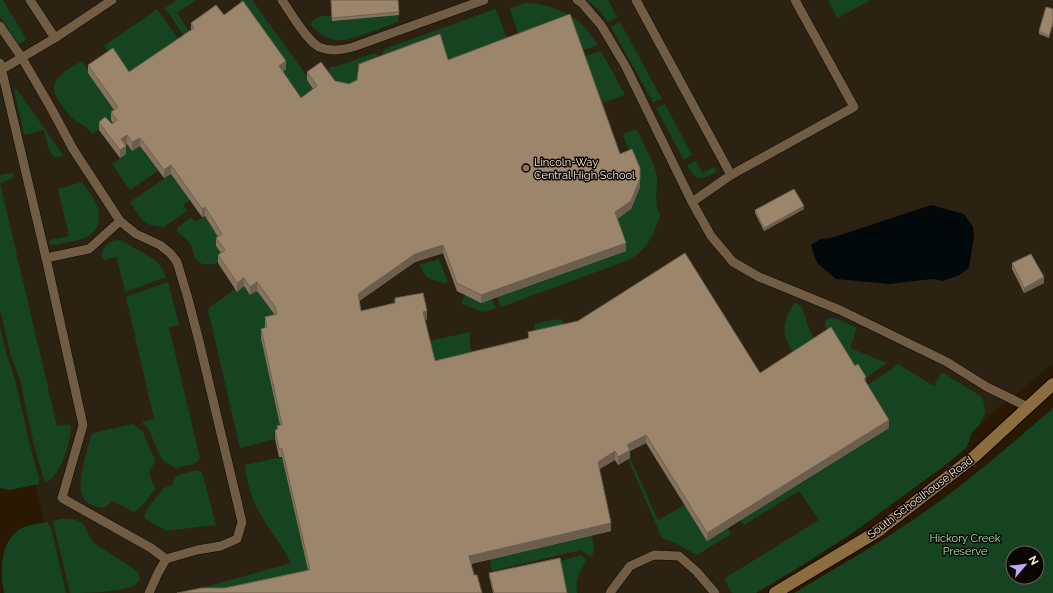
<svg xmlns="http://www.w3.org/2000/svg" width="1053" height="593" viewBox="0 0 1053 593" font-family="Raleway,sans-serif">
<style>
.education{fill:#2b2212}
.green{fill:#164420;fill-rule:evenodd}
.water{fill:#02090a}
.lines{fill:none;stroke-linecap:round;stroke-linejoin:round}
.lane-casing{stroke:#110400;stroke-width:10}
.secondary-casing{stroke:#110400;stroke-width:14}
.lane{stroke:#715d44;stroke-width:9}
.secondary{stroke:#8c6d40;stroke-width:12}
.wall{fill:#85735d}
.shaded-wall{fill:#6c5e4c}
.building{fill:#9b866c;stroke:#6c5e4c}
.education-dot{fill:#8d6e63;stroke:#0c0501;stroke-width:1.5}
.labels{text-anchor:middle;stroke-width:3;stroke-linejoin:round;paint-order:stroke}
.poi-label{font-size:11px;fill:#f8eddf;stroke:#0c0501;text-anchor:start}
.street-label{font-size:11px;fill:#f8eddf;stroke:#0c0501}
.park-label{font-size:11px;fill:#9ce7a6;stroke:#0c0501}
</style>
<rect width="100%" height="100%" fill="#291802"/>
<path class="education" d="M0 0H1053V363L1044 371 966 435 741 593H61L0 335Z"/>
<g class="green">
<path d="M0 0H3L25 37 26 39C24 42 21 44 18 45L15 42 0 16Z"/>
<path d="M177 0H196L177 13 189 31 184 36 165 8Z"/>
<path d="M240 0H252L309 79 307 81 317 94 301 106 279 75 285 69 241 5Z"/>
<path d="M587 0H608L617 17 608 22 598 9Z"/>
<path d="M828 0H871L837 18Z"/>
<path d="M524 3C542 3 563 9 578 21 586 27 592 37 598 45L580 51 521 41 510 10 511 8Z"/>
<path d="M157 9 182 44 129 80 104 46Z"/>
<path d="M495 9 499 17 509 45 448 68 385 63 382 55 384 49Z"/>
<path d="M399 15 398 22C385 26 347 43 336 40 325 38 317 32 310 24L314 20 321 16Z"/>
<path d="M620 22 662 99 653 102 611 27Z"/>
<path d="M601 51 624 93V95L603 103 610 124 607 126 582 57Z"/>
<path d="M374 53 379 55 382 64 357 88 335 89 328 72 330 67 338 66Z"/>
<path d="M82 61 118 115 117 128 105 125 92 134C87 125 78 124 71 117 67 113 64 108 61 104 59 101 56 97 55 94 49 77 71 68 82 61Z"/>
<path d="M14 89H16L18 91 63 155 61 157H55L49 151 44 130 26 135 24 134Z"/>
<path d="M665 104 692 155 684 160 656 108Z"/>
<path d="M635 130 638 131C643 146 655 161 657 177 658 188 653 205 660 214 654 236 647 251 626 261L501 307 497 297 631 209 640 187V176L623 136 625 133Z"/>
<path d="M127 144 132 151 140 146 158 171 130 190 112 164 126 154 121 147Z"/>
<path d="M696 161 702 173 714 167 717 170C712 176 699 182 693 174 691 172 689 168 687 165Z"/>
<path d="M12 173 14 175 12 179 0 183 57 426 68 424 71 426C71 439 64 461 57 472 54 477 50 480 45 483L34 445 20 379 10 353 0 309V175Z"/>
<path d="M171 174 190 200 183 205 187 211 164 227C142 226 141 218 130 202Z"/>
<path d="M82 182C91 196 103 206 98 224 97 229 93 233 89 236 80 241 63 243 53 245L50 244 49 243 50 240 69 236 58 189Z"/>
<path d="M205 216 222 242 225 258C217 264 204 269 196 259 193 256 193 249 191 245 188 239 181 236 177 231V228L191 217 195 222Z"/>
<path d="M116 240C126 240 128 245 136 249 150 257 160 260 166 277L125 292 117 257 104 260 101 256C102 248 108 242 116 240Z"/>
<path d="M439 259 448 282 445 284C440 281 431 280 427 277 424 274 422 269 419 265Z"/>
<path d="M168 282 179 325 169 327 200 459 194 464 176 468 165 462 161 458 148 428 142 422 154 419 126 297Z"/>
<path d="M244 286 250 295 257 291 275 315 282 433 278 438 275 439 240 448 208 310 210 307 235 289 237 291Z"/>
<path d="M465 295 492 299 496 308 483 312 477 310 461 303Z"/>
<path d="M794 303 798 304 802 307 808 326 817 344 796 358C782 333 780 329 794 303Z"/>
<path d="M830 318 838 319 857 328 850 348 887 363 863 380 827 332 825 324 826 320Z"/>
<path d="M562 319 565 332 536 338 534 324 552 320Z"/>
<path d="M0 327 7 356 15 379 30 446 39 478V484L10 490 0 488Z"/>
<path d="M470 332V346L473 360 435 369 429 341Z"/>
<path d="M898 364 934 386 942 372 982 397 984 404 985 413 983 418 979 426 972 432 967 447 947 464 851 534 801 566 756 593H732L726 583 725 578 819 520 799 491 744 525 741 520 889 428 864 387 892 369Z"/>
<path d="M1053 408V593H794C841 565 889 538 933 506 975 476 1014 442 1053 408ZM1013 553H1037V577H1013Z"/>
<path d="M133 424 143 432 155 460C154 465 152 466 150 470 148 476 152 482 155 486V489L142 506 134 512 113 501 104 508C100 507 95 507 92 505 75 497 81 476 84 462 86 454 88 446 90 438L92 434 97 432Z"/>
<path d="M282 457 310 578 206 593 205 587 291 563C283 546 270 532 261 515 251 500 248 482 244 465Z"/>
<path d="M630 458 658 520 685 505 707 541 728 528 731 534 697 555 679 545 662 538 628 459Z"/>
<path d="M196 470 202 472 216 525 166 531 144 518 147 509 164 488 172 485 175 477 178 475Z"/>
<path d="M61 519C90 518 81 527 95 544L131 567C167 593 84 593 70 593L53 521Z"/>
<path d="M47 522 51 527 66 593H4C0 570 0 542 20 529 28 525 38 524 47 522Z"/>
<path d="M592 535C593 543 596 550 591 557L581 550 492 571 490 559Z"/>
<path d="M581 555 587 560C580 571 575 579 577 593H566L560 561Z"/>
</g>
<path class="water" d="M931 205 964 214 973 227 974 236 969 268 958 276 942 281 932 279 889 284 836 279 818 264 815 258 811 245 820 239 831 238Z"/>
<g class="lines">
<defs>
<g id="lane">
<path d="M30 0 55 38"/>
<path d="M282 0C290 12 307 41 319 47 330 52 341 50 353 47L484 0"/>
<path d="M577 0 582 3 601 25 626 67 692 202 711 236 733 262 759 277 840 310 947 362 987 387 1028 407"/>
<path d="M636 0 731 175"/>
<path d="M0 26 22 58 51 108 73 149 120 221 136 234 160 245 170 253 177 262 187 295 199 341 242 522 237 539 221 546 197 550 166 559 151 548 62 498 83 425 46 258 0 63"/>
<path d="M1 70 55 38 112 0"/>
<path d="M692 202 731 175 854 107 795 0"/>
<path d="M46 258 89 249 120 221"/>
<path d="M149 593 158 573 166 559"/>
<path d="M610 593 612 590 630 566 654 555 679 556 697 572 715 593"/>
</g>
<path id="secondary" d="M775 593 878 531 975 456 1053 384"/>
</defs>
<use href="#lane" class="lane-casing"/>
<use href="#secondary" class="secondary-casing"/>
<use href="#lane" class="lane"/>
<use href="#secondary" class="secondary"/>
</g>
<g class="wall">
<path d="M331 0 399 12V15L332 21Z"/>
<path d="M1053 9 1049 38 1039 34V31Z"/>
<path d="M224 15 286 69 282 72 301 98 313 89 307 80V72L335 81 349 84 448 60 620 154 640 187 631 209 617 219 626 251 481 303 457 291 443 253 415 262 359 301 361 311 395 303V298L427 319 425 320 435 361 528 339V332L760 373 855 366 866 383 889 428 707 541 646 443 630 451V458L618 465 615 460 599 469 611 531 471 564 474 575 482 593 225 588 308 570 282 457H279L275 439V430H277V426L280 425 261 338V329L265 328V317L275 315 257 291 250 295 244 286 237 292 218 263V255L221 253 216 246V238L218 237 205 216 202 217 171 174 164 178 140 146 132 151 127 144 125 145 126 154 120 158 99 130V122L112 124 113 123 111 120V112L114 110 88 73V65L129 72 191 30V23Z"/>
<path d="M804 209 764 231 755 213V210Z"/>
<path d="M1012 263 1044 283 1024 293 1012 269Z"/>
<path d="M489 573 567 593H493L489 576Z"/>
</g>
<g class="shaded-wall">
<path d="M1053 22V25L1049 38V36Z"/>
<path d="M286 61V69L279 75V66Z"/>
<path d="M127 135V144L121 147V139Z"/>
<path d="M140 138V146L132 151V142Z"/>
<path d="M126 146V154L120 158V150Z"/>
<path d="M171 165V174L164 178V170Z"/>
<path d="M640 179V187L631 209 615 220V212Z"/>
<path d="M804 206V209L764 231V228Z"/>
<path d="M205 207V216L202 217V209Z"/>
<path d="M626 243V251L481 303V295Z"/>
<path d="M443 245V253L415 262 358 302V294L415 254Z"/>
<path d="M1044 277V283L1024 293V288Z"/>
<path d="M244 278V286L237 292V283Z"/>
<path d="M257 282V291L250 295V287Z"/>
<path d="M427 311V319L423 320V312Z"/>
<path d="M866 377V385L864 379Z"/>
<path d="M889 420V428L707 541V533Z"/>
<path d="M646 435V443L630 451V458L618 465V457L627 445Z"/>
<path d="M615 451V460L598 470V462Z"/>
<path d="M611 523V531L469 564V556Z"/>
</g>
<g class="building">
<path d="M331 0H398L399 12 332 18Z"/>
<path d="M243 1 286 61 279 66 301 98 317 86 307 72 321 62 335 81 349 84 357 80 359 64 440 34 448 60 570 14 620 154 632 149 640 168V179L631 201 615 212 626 243 481 295 457 283 443 245 415 254 358 294 361 311 395 303V298L423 293 427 311 423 312 435 361 529 338 528 332 578 321 685 253 760 373 831 327 855 366 858 364 866 377 864 379 889 420 707 533 646 435 627 445 630 450 618 457 615 451 598 462 611 523 469 556 474 575H477L482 593H177L202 588H225L310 570 282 449H279L275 430 278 429 277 426 282 425 261 329 267 327 265 317 277 314 275 307 257 282 250 287 244 278 237 283 218 255 225 250 216 238 222 234 205 207 202 209 171 165 164 170 140 138 132 142 127 135 121 139 126 146 120 150 109 136 99 122 105 117 112 124 117 120 111 112 118 107 88 65 113 48 129 72 194 28 191 23 216 5 224 15Z"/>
<path d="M1046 7 1053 9V22L1049 36 1039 31Z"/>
<path d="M794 189 804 206 764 228 755 210Z"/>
<path d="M1031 254 1044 277 1024 288 1012 263Z"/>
<path d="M560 558 567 593H494L489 573Z"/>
</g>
<circle class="education-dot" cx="526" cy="168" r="4"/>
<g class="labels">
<g class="poi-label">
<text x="534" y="166">Lincoln-Way<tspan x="534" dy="13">Central High School</tspan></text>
</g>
<g class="street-label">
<text transform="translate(920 497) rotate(-37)" y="4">South Schoolhouse Road</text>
</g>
<g class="park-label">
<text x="965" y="542">Hickory Creek<tspan x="965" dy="13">Preserve</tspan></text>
</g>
</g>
<g transform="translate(1025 565) rotate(62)"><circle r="19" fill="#0c0501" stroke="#6a625a"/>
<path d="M0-3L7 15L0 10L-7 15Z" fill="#bbaaf6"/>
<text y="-6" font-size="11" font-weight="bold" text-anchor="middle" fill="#f8eddf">N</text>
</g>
</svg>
